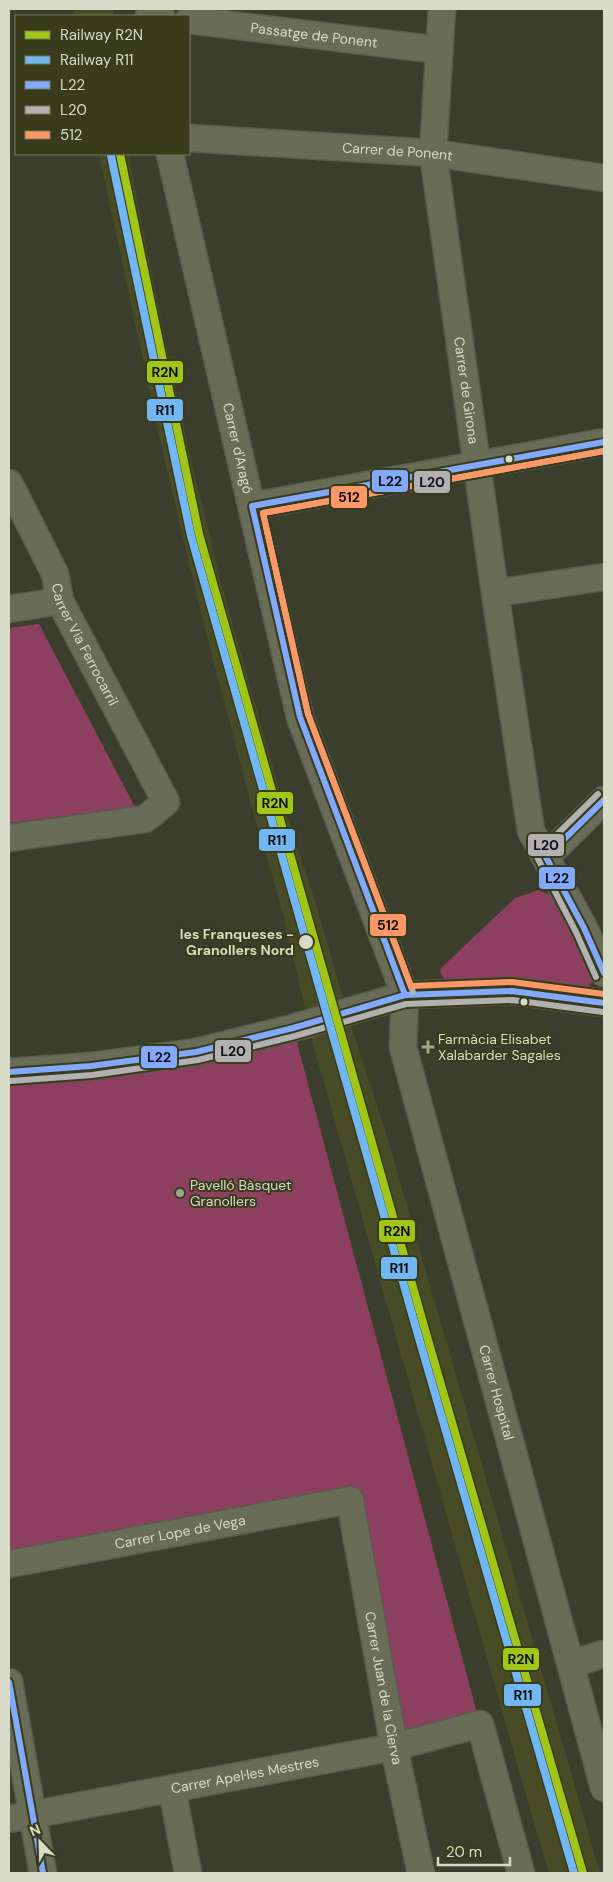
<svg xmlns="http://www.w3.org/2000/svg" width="613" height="1882" viewBox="0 0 613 1882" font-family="'DM Sans',sans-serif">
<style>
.built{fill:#474c26}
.green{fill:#8c3f5f}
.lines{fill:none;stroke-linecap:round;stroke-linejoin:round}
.minor-casing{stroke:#5a5c4e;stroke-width:29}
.minor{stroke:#696c57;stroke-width:26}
.bus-1-casing{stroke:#383c1b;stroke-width:10}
.bus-2-casing{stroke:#383c1b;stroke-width:10}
.bus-3-casing{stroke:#383c1b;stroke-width:10}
.bus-1{stroke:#82a9fc;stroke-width:6}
.bus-2{stroke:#b2b0b0;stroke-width:6}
.bus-3{stroke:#fc9868;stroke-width:6}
.rail-1-casing{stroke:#383c1b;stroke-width:11}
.rail-2-casing{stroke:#383c1b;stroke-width:11}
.rail-1{stroke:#a2c617;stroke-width:8}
.rail-2{stroke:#70b7f3;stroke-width:8}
.bus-dot{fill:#d8dbc8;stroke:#383c1b;stroke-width:2}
.poi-dot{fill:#a1a492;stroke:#383c1b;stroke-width:2}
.labels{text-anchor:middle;stroke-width:4;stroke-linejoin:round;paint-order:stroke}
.street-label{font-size:14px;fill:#d8dbc8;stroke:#383c1b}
.stop-label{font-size:14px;font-weight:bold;fill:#d8dbc8;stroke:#383c1b;text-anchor:end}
.poi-label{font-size:14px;fill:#d8dbc8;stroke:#383c1b;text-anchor:start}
.line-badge{stroke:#383c1b;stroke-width:2}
.pale-badge-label{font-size:14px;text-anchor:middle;font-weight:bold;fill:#111}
</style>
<rect width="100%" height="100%" fill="#3c3e2d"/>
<g class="built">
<path d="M73 9H113L114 16H74Z"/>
<path d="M99 154H128L166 345 191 460 221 583 287 816 316 904 353 1032 386 1133 600 1873H549L527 1799 313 1044 283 913 249 797 205 628 166 467Z"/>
</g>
<g class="green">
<path d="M39 624 135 807 9 823V628Z"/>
<path d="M539 890 554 897 598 977 579 995 449 986 441 974 440 969 515 898Z"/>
<path d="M293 1028 480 1724 394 1747 350 1500 9 1564V1072Z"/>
</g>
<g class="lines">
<defs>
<g id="minor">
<path id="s1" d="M442 9 433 153 495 593 531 831 584 928 604 973"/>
<path d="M149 15 161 16"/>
<path id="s2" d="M189 20 439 50"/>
<path id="s3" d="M189 138 433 153 604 178"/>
<path id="s4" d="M170 154 300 717 405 995 403 1047 604 1788"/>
<path id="s5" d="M9 483 55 574 60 601 166 802 145 819 9 838"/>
<path d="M252 506 604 442"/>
<path d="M495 593 604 577"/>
<path d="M9 609 60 601"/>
<path d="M546 857 604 800"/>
<path d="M9 1072 91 1066 196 1052 293 1028 405 995 512 991 604 1003"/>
<path id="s6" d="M9 1564 350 1500 394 1747 421 1873"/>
<path d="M571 1664 604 1654"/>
<path d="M9 1682 43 1873"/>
<path d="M172 1789 188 1873"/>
<path id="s7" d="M9 1819 394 1747 480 1724 521 1873"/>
</g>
</defs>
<use href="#minor" class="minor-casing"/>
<use href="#minor" class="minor"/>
<defs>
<g id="bus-1">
<path d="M604 800 546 857 584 928 604 973"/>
<path d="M405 995 300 717 252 506 604 442"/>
<path d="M9 1072 91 1066 196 1052 293 1028 405 995 512 991 604 1003"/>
<path d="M9 1682 43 1873"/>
</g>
<g id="bus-2">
<path d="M596 977 576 932 537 857 540 851 598 794"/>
<path d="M413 992 308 714 263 513 604 451"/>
<path d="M10 1081 92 1075 198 1060 295 1036 406 1004 512 1000 603 1012"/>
</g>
<path id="bus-3" d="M604 451 263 513 308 714 411 986 512 982 604 994"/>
</defs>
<use href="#bus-1" class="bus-1-casing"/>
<use href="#bus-2" class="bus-2-casing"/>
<use href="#bus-3" class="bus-3-casing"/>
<use href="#bus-1" class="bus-1"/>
<use href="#bus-2" class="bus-2"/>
<use href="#bus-3" class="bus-3"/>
<defs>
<path id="rail-1" d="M120 154 199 534 426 1333 583 1873"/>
<path id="rail-2" d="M111 156 191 536 418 1335 574 1873"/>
</defs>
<use href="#rail-1" class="rail-1-casing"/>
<use href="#rail-2" class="rail-2-casing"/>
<use href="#rail-1" class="rail-1"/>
<use href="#rail-2" class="rail-2"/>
</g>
<g class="bus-dot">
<circle cx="509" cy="459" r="4.5"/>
<circle cx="306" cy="942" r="8"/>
<circle cx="524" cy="1002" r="4.5"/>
</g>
<g class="poi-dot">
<path d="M425.5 1039.5h5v5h5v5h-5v5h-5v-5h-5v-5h5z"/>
<circle cx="180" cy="1193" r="5"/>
</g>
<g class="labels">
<g class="street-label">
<text dy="5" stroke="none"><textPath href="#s2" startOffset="126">Passatge de Ponent</textPath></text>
<text dy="5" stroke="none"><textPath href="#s3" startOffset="209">Carrer de Ponent</textPath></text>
<text dy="5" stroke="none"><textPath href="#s1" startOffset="384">Carrer de Girona</textPath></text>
<text dy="5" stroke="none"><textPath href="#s4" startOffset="302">Carrer d'Aragó</textPath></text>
<text dy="5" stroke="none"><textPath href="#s5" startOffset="179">Carrer Via Ferrocarril</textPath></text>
<text dy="5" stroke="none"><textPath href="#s4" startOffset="1285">Carrer Hospital</textPath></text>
<text dy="5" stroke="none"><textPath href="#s6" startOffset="174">Carrer Lope de Vega</textPath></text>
<text dy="5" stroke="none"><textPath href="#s6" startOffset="538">Carrer Juan de la Cierva</textPath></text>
<text dy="5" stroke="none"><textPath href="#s7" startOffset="240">Carrer Apel·les Mestres</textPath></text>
</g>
<g class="stop-label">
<text x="294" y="939">les Franqueses -<tspan x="294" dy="16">Granollers Nord</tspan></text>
</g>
<g class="poi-label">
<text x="438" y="1044">Farmàcia Elisabet<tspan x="438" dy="16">Xalabarder Sagales</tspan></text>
<text x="190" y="1190">Pavelló Bàsquet<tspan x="190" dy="16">Granollers</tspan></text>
</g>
</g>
<g class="line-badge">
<rect x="146" y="360" width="38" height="24" rx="5" fill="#a2c617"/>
<rect x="146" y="398" width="38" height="24" rx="5" fill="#70b7f3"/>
<rect x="371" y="469" width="38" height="24" rx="5" fill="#82a9fc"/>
<rect x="413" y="470" width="38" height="24" rx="5" fill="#b2b0b0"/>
<rect x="330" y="485" width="38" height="24" rx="5" fill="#fc9868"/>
<rect x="256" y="791" width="38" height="24" rx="5" fill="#a2c617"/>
<rect x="258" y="828" width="38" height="24" rx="5" fill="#70b7f3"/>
<rect x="527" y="833" width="38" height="24" rx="5" fill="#b2b0b0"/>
<rect x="538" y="866" width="38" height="24" rx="5" fill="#82a9fc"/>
<rect x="369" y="913" width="38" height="24" rx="5" fill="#fc9868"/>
<rect x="214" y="1039" width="38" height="24" rx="5" fill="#b2b0b0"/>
<rect x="140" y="1045" width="38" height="24" rx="5" fill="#82a9fc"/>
<rect x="378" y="1219" width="38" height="24" rx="5" fill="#a2c617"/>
<rect x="380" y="1256" width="38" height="24" rx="5" fill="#70b7f3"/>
<rect x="502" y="1647" width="38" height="24" rx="5" fill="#a2c617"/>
<rect x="503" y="1683" width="39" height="24" rx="5" fill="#70b7f3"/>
</g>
<g class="pale-badge-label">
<text x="165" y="377">R2N</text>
<text x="165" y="415">R11</text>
<text x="390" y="486">L22</text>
<text x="432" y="487">L20</text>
<text x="349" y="502">512</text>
<text x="275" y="808">R2N</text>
<text x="277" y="845">R11</text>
<text x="546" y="850">L20</text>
<text x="557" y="883">L22</text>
<text x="388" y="930">512</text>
<text x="233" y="1056">L20</text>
<text x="159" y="1062">L22</text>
<text x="397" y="1236">R2N</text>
<text x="399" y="1273">R11</text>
<text x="521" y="1664">R2N</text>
<text x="523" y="1700">R11</text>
</g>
<rect width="613" height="1882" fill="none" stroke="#d8dbc8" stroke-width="20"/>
<rect x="15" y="15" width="175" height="140" fill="#383c1b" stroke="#787c60"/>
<rect x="25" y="31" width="25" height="8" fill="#a2c617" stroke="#787c60"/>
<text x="60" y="40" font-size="15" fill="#d8dbc8">Railway R2N</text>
<rect x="25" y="56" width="25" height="8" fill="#70b7f3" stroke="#787c60"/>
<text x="60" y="65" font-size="15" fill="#d8dbc8">Railway R11</text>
<rect x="25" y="81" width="25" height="8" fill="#82a9fc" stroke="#787c60"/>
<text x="60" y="90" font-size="15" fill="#d8dbc8">L22</text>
<rect x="25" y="106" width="25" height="8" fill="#b2b0b0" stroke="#787c60"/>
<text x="60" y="115" font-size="15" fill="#d8dbc8">L20</text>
<rect x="25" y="131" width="25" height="8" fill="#fc9868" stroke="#787c60"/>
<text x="60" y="140" font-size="15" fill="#d8dbc8">512</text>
<g transform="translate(40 1842) rotate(337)" stroke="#383c1b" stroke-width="4" paint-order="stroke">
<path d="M0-4L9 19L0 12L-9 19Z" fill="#d8dbc8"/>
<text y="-8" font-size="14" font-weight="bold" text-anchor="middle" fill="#d8dbc8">N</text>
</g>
<path d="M438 1857v8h72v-8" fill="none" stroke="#d8dbc8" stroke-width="2.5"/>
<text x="446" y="1857" font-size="15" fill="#d8dbc8" stroke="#383c1b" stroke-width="4" paint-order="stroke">20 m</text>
</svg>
